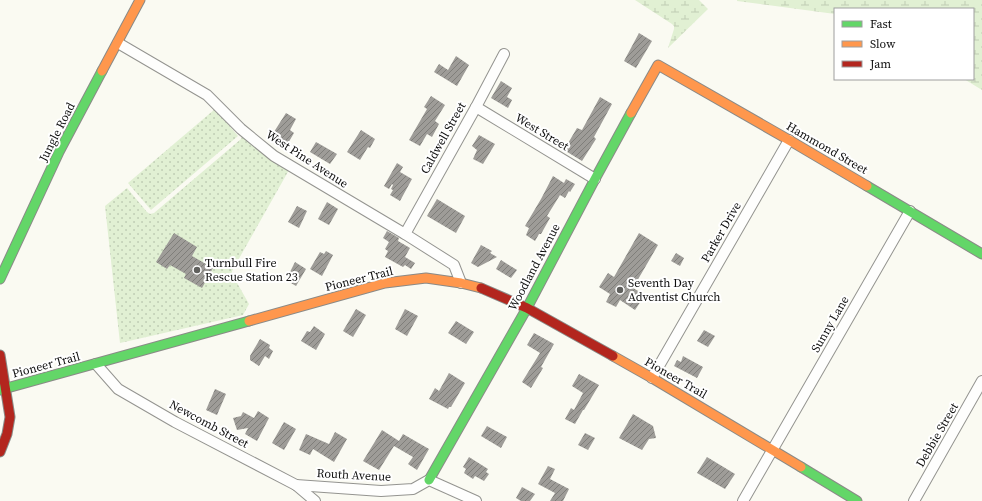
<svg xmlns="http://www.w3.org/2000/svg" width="982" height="501" viewBox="0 0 982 501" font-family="'Source Serif 4',serif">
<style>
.wetland{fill:url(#wetland-marsh)}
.park{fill:url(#park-dots)}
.building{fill:url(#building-hatch)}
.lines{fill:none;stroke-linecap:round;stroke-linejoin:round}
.street-casing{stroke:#949490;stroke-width:12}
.fast-casing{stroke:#8a8a87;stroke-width:11}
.slow-casing{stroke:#8a8a87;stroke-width:11}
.jam-casing{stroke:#8a8a87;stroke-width:11}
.street{stroke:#fefefd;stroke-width:10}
.fast{stroke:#63d668;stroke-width:9}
.slow{stroke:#ff974d;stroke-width:9}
.jam{stroke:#b3261e;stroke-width:9}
.poi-dot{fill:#60605d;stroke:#fff;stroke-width:1.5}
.labels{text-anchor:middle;stroke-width:4;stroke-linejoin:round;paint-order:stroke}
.street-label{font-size:12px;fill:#0d0d0d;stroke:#fff}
.poi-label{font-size:12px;fill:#0d0d0d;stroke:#fff;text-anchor:start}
</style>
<defs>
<pattern id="wetland-marsh" width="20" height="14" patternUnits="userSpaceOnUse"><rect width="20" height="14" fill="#e1f0d3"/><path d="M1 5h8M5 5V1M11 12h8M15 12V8" fill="none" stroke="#c0cdb4"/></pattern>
<pattern id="park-dots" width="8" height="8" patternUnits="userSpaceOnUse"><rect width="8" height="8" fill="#e1f0d3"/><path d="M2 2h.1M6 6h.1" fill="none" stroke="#c0cdb4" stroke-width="1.8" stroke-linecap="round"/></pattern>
<pattern id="building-hatch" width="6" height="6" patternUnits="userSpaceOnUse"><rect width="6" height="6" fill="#9e9c98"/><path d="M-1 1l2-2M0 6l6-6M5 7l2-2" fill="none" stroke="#7f7e7a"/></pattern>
</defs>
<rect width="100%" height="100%" fill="#fafaf2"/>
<g class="wetland">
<path d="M635 0H699L708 9 668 48 674 29V26L672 24Z"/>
<path d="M737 0H982V90L964 79H973V9H835V14L737 1Z"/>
</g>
<g class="park">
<path d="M215 109 238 136 151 210 128 183Z"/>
<path d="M242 136 289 170 232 271V274L249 304 243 315 120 343 105 206 127 188 147 212 150 214 154 213 241 139Z"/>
</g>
<g class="building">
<path d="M639 33 652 41 636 68 624 61Z"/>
<path d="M456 56 469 65 457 86 434 72 439 64 448 70Z"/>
<path d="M501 81 512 88 507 97 512 100 508 108 491 98Z"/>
<path d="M431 96 445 105 435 121 439 124 432 137 427 134 420 146 409 140 427 109 424 107Z"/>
<path d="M600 97 612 104 594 137 596 139 582 161 564 150 577 128 582 130Z"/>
<path d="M286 113 296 119 290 130 294 133 287 145 272 135Z"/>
<path d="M361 130 375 139 370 148 368 147 360 160 347 152Z"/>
<path d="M479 135 495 144 483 164 473 159 477 150 472 146Z"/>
<path d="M316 142 337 154 330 164 310 152Z"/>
<path d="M397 163 403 167 400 172 412 179 400 201 390 195 393 190 391 189 393 185 392 184 389 189 384 186Z"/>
<path d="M553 176 564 183 566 179 575 184 570 192 569 191 565 198 560 195 547 216 550 218 541 234H539L535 241 526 235 529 228 525 226 541 199Z"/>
<path d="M437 199 465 216 456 233 427 216Z"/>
<path d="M327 202 338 209 329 225 318 219Z"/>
<path d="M297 206 307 211 299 228 288 222Z"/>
<path d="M387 231 399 238 398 241 410 248 405 257 415 263 411 269 405 265 403 267 385 257 388 251 385 249 389 242 383 238Z"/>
<path d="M174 233 197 247 192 256 213 268 202 288 184 278 186 274 170 265 167 269 156 262Z"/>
<path d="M639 233 658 245 633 288 645 295 635 310 620 300 616 307 606 302 610 294 599 287 608 273 614 277Z"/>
<path d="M481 245 492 251 490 253 497 257 478 267 471 263Z"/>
<path d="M326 251 333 255 322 276 310 269 320 252 324 254Z"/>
<path d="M676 253 684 258 680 266 671 261Z"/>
<path d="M501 260 517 270 511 278 496 269Z"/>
<path d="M295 262 306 269 296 286 286 280Z"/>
<path d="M356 309 366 315 353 337 343 331Z"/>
<path d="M405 309 418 316 407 336 395 329Z"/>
<path d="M456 321 474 332 466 344 448 333Z"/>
<path d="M314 326 325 334 316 350 301 341 307 331 310 332Z"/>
<path d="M704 330 715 336 708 347 697 341Z"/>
<path d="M534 333 554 344 541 367 543 368 531 388 522 382 540 353 527 345Z"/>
<path d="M260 339 270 345 269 348 273 351 269 359 265 356 259 366 250 360V356Z"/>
<path d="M683 356 703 367 697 378 674 366 677 360 681 362Z"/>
<path d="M449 373 465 383 451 407H449L448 409 429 399 435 388 439 391Z"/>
<path d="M579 374 599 385 584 410H583L575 424 565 419 571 408 574 410 583 393 572 386Z"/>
<path d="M215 389 226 394 217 415 206 410Z"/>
<path d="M258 411 269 418 257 441 245 434 248 428 237 430 233 418 241 416 243 412 254 418Z"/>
<path d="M633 414 653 426 656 438 649 439 642 450 619 438Z"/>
<path d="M284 422 296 429 284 450 272 443Z"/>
<path d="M487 426 507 437 501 448 481 436Z"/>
<path d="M382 430 399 441 403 434 429 449 417 470 408 464 413 457 394 446 379 470 363 461Z"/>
<path d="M335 432 347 439 334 462 313 449 310 455 299 450 306 434 329 444Z"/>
<path d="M585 433 595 438 588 450 578 445Z"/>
<path d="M469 457 488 469 486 472 489 474 484 481 475 476 473 479 464 473 466 469 463 467Z"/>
<path d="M707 457 735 474 725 489 697 473Z"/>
<path d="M548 466 555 469 550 479 569 489 563 501H550L555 493 538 484Z"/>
<path d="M522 487 535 494 530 501H521L516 498Z"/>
</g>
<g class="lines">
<defs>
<g id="street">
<path d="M118 43 207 95 241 129 274 156 405 234 454 265 461 283"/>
<path d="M476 107 595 179"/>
<path d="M405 234 476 107 504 54"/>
<path d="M96 364 118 389 175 422 296 485 315 501"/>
<path d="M652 378 789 140"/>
<path d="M296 485 381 491 413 489 429 480 476 501"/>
<path d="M743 501 910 211"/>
<path d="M914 501 982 381"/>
</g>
<g id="fast">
<path d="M867 186 982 254"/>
<path d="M0 279 59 152 102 71"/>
<path d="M0 390 249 321"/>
<path d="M801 467 857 501"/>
<path d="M429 480 527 308 595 179 631 113"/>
</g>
<g id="slow">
<path d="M102 71 140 0"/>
<path d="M631 113 658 65 789 140 867 186"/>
<path d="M249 321 385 283 426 278 461 283 481 288"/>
<path d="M613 356 652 378 801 467"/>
</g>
<g id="jam">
<path d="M481 288 527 308 613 356"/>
<path d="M0 355 10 417 7 434 0 452"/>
</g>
</defs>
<use href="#street" class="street-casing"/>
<use href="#fast" class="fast-casing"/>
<use href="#slow" class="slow-casing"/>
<use href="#jam" class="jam-casing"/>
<use href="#street" class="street"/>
<use href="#fast" class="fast"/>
<use href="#slow" class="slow"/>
<use href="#jam" class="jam"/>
</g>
<g class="poi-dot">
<circle cx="197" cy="270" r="4"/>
<circle cx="620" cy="290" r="4"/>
</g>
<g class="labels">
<g class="street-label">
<text transform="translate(57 132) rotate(-63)" y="4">Jungle Road</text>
<text transform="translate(542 132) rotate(31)" y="4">West Street</text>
<text transform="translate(443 138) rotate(-61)" y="4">Caldwell Street</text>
<text transform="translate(827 148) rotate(30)" y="4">Hammond Street</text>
<text transform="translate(307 159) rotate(33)" y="4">West Pine Avenue</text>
<text transform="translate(721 232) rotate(-60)" y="4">Parker Drive</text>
<text transform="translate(534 267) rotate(-62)" y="4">Woodland Avenue</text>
<text transform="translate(359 279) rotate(-14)" y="4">Pioneer Trail</text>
<text transform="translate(830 324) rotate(-60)" y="4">Sunny Lane</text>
<text transform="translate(46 365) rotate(-15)" y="4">Pioneer Trail</text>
<text transform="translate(676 378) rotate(30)" y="4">Pioneer Trail</text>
<text transform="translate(209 424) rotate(28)" y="4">Newcomb Street</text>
<text transform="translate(937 435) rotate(-60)" y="4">Debbie Street</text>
<text transform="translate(354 475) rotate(3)" y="4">Routh Avenue</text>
</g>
<g class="poi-label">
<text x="205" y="267">Turnbull Fire<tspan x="205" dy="14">Rescue Station 23</tspan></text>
<text x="628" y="287">Seventh Day<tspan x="628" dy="14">Adventist Church</tspan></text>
</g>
</g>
<rect x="834" y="8" width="140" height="72" fill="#ffffff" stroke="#9e9e9e"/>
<rect x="842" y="21" width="20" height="6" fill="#63d668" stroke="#9e9e9e"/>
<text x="870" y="28" font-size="12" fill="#0d0d0d">Fast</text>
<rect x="842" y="41" width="20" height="6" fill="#ff974d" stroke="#9e9e9e"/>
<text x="870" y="48" font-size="12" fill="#0d0d0d">Slow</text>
<rect x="842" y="61" width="20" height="6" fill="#b3261e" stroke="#9e9e9e"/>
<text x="870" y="68" font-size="12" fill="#0d0d0d">Jam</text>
</svg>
